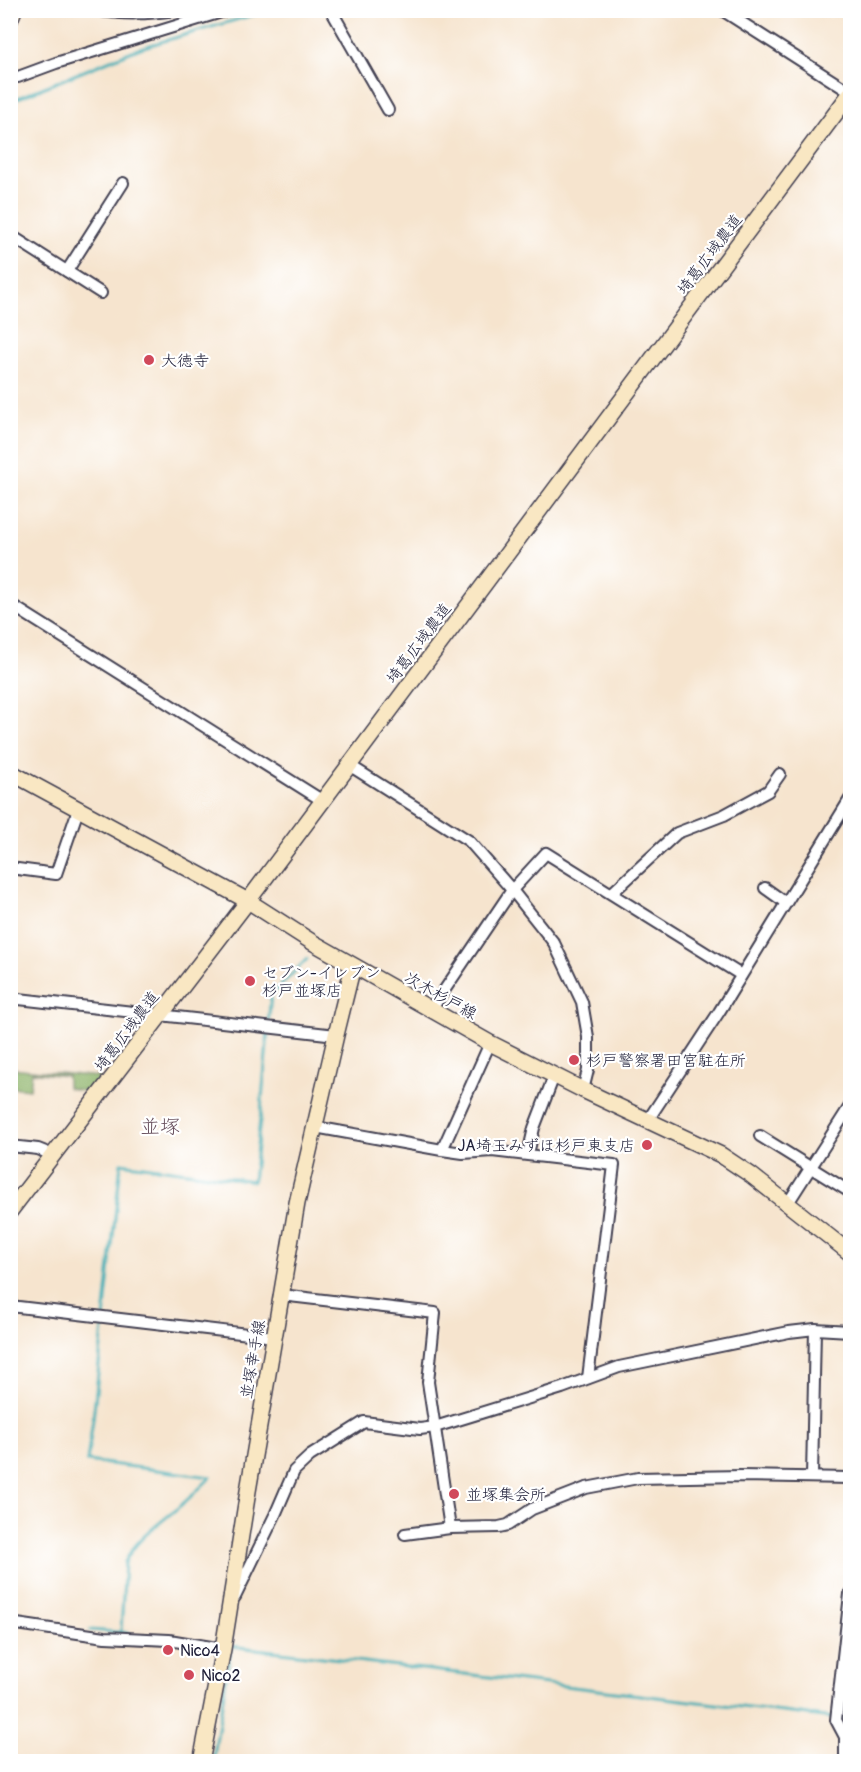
<svg xmlns="http://www.w3.org/2000/svg" width="861" height="1772" viewBox="0 0 861 1772" font-family="Pangolin,'Klee One',sans-serif">
<style>
.forest{fill:#8eb46a;stroke:#586b52;stroke-width:1.5}
.lines{fill:none;stroke-linecap:round;stroke-linejoin:round}
.stream{stroke:#3aacb4;stroke-width:3}
.street-casing{stroke:#423f51;stroke-width:14}
.secondary-casing{stroke:#423f51;stroke-width:18}
.street{stroke:#fff;stroke-width:10}
.secondary{stroke:#f9e7c3;stroke-width:15}
.poi-dot{fill:#d1495b;stroke:#fff;stroke-width:2}
.labels{text-anchor:middle;stroke-width:4.5;stroke-linejoin:round;paint-order:stroke}
.street-label{font-size:16px;fill:#22223b;stroke:#fff}
.poi-label{font-size:16px;fill:#22223b;stroke:#fff;text-anchor:start}
.quarter-label{font-size:20px;fill:#68505e;stroke:#fff}
</style>
<rect width="100%" height="100%" fill="#fff"/>
<filter id="ink" filterUnits="userSpaceOnUse"><feTurbulence type="fractalNoise" baseFrequency=".0167" numOctaves="2"/><feDisplacementMap in="SourceGraphic" scale="12" xChannelSelector="R" yChannelSelector="G"/><feConvolveMatrix kernelMatrix="1 2 1 2 8 2 1 2 1" color-interpolation-filters="sRGB"/></filter>
<filter id="wash" filterUnits="userSpaceOnUse"><feTurbulence type="fractalNoise" baseFrequency=".008" numOctaves="4" result="noise"/><feDisplacementMap in="SourceGraphic" scale="24" xChannelSelector="R" yChannelSelector="G"/><feGaussianBlur stdDeviation="1.35" result="paint"/><feColorMatrix in="noise" values="0 0 0 0 0 0 0 0 0 0 0 0 0 0 0 0 0 1.4 0 .05"/><feComposite in="paint" operator="in"/></filter>
<g filter="url(#wash)">
<rect width="100%" height="100%" fill="#f6e4ce"/>
<path class="forest" d="M11 1068 100 1077 89 1092 69 1088 67 1087V1076L32 1072 30 1089 11 1087Z"/>
<g class="lines">
<g class="stream">
<path d="M10 103 13 100 140 48 270 10"/>
<path d="M268 1024 271 995 307 959"/>
<path d="M10 1616 54 1624"/>
<path d="M90 1630 128 1633"/>
<path d="M121 1632 125 1562C136 1538 161 1523 180 1506 191 1497 201 1487 211 1477L87 1461 93 1419 121 1163 253 1181 261 1111 268 1031"/>
<path d="M230 1646 850 1720"/>
<path d="M213 1762 231 1646"/>
</g>
</g>
</g>
<g filter="url(#ink)">
<g class="lines">
<defs>
<g id="street">
<path d="M95 10C124 15 147 14 175 10"/>
<path d="M331 10 388 110"/>
<path d="M722 10 850 92"/>
<path d="M10 77H18L56 63 228 10"/>
<path d="M10 235 101 293"/>
<path d="M67 271 123 183"/>
<path d="M10 604 323 801"/>
<path d="M349 765 469 841 512 890 554 943 582 1002 588 1037V1070L583 1090"/>
<path d="M10 868 56 874 78 810"/>
<path d="M765 888 786 903"/>
<path d="M612 893 677 833 724 815 768 791 780 774"/>
<path d="M10 998 336 1035"/>
<path d="M431 1010 512 890 546 853 741 975"/>
<path d="M648 1120 719 1012 850 799"/>
<path d="M315 1127 442 1150 463 1153 492 1151 614 1165 588 1378"/>
<path d="M760 1136 850 1192"/>
<path d="M10 1146 38 1149 53 1155"/>
<path d="M442 1150 490 1043"/>
<path d="M528 1154 534 1128 554 1076"/>
<path d="M788 1203 850 1106"/>
<path d="M281 1295 435 1313 428 1382 450 1528"/>
<path d="M10 1306 274 1337"/>
<path d="M812 1477 815 1329"/>
<path d="M405 1534 450 1528 499 1527 508 1525 532 1509 586 1488 638 1478 741 1476 850 1478"/>
<path d="M235 1597 275 1515 294 1471 310 1456 364 1422 420 1429 435 1427 562 1388 619 1367 789 1332 815 1329 850 1331"/>
<path d="M10 1623 105 1637 169 1640 223 1649"/>
<path d="M845 1737 836 1720 850 1594"/>
<path d="M845 1762V1737L850 1724"/>
</g>
<g id="secondary">
<path d="M10 20 14 10"/>
<path d="M10 772 248 901 312 942 490 1043 583 1090 721 1155 751 1175 850 1253"/>
<path d="M10 1211 248 901 850 94"/>
<path d="M201 1762 223 1649 248 1491 297 1203 336 1035 353 966"/>
</g>
</defs>
<use href="#street" class="street-casing"/>
<use href="#secondary" class="secondary-casing"/>
<use href="#street" class="street"/>
<use href="#secondary" class="secondary"/>
</g>
</g>
<g class="poi-dot">
<circle cx="149" cy="360" r="6"/>
<circle cx="250" cy="981" r="6"/>
<circle cx="574" cy="1060" r="6"/>
<circle cx="647" cy="1145" r="6"/>
<circle cx="454" cy="1494" r="6"/>
<circle cx="168" cy="1650" r="6"/>
<circle cx="189" cy="1675" r="6"/>
</g>
<g class="labels">
<g class="street-label">
<text transform="translate(709 254) rotate(-53)" y="6">埼葛広域農道</text>
<text transform="translate(418 643) rotate(-53)" y="6">埼葛広域農道</text>
<text transform="translate(441 995) rotate(29)" y="6">次木杉戸線</text>
<text transform="translate(126 1031) rotate(-53)" y="6">埼葛広域農道</text>
<text transform="translate(252 1359) rotate(-80)" y="6">並塚幸手線</text>
</g>
<g class="poi-label">
<text x="161" y="366">大徳寺</text>
<text x="262" y="978">セブン-イレブン<tspan x="262" dy="18">杉戸並塚店</tspan></text>
<text x="586" y="1066">杉戸警察署田宮駐在所</text>
<text x="635" y="1151" text-anchor="end">JA埼玉みずほ杉戸東支店</text>
<text x="466" y="1500">並塚集会所</text>
<text x="180" y="1656">Nico4</text>
<text x="201" y="1681">Nico2</text>
</g>
<g class="quarter-label">
<text x="160" y="1133">並塚</text>
</g>
</g>
<rect width="861" height="1772" fill="none" stroke="#fff" stroke-width="36"/>
</svg>
